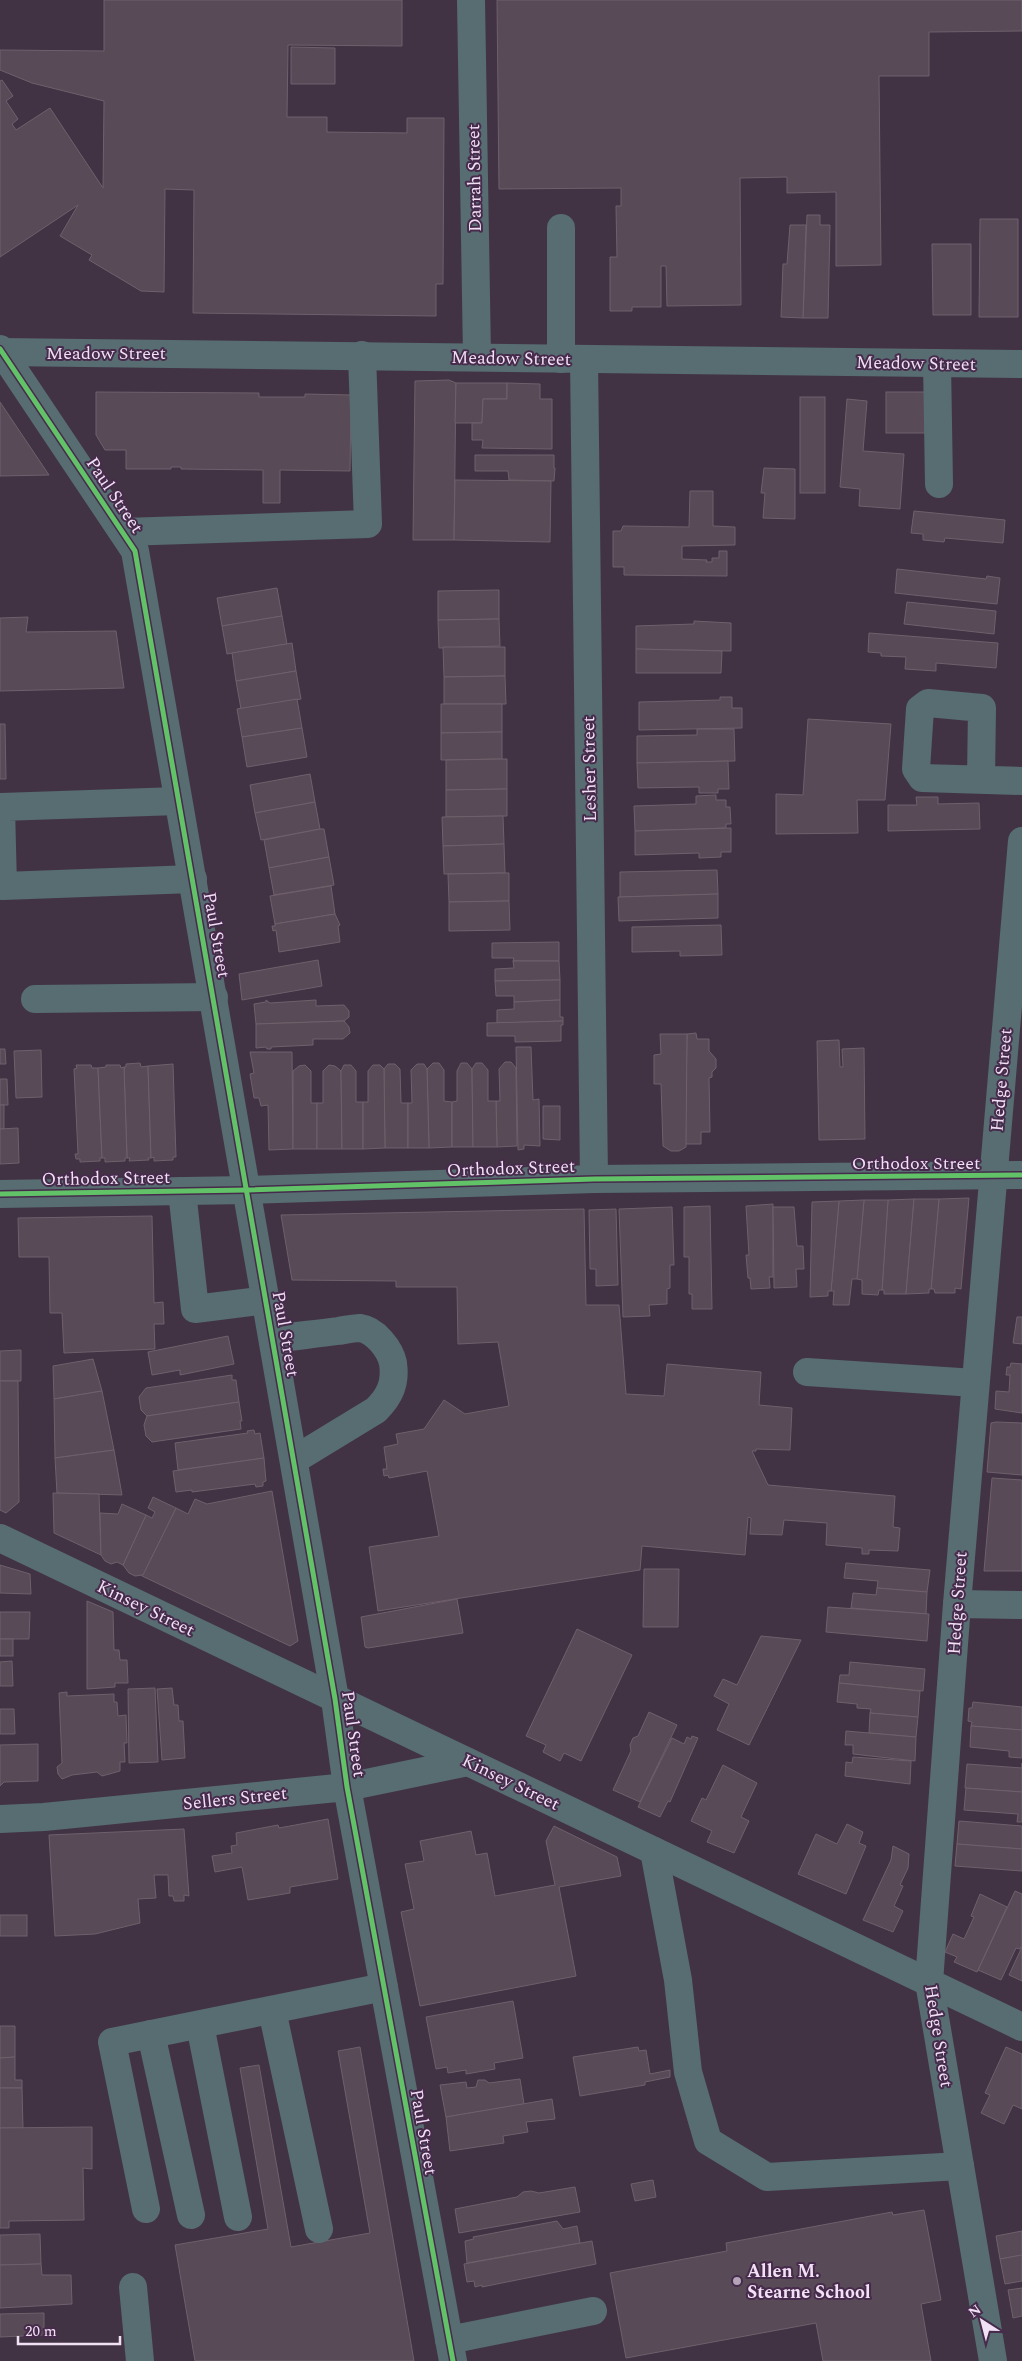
<svg xmlns="http://www.w3.org/2000/svg" width="1022" height="2361" viewBox="0 0 1022 2361" font-family="Spectral,serif">
<style>
.building{fill:#584a56;stroke:#6f606c}
.lines{fill:none;stroke-linecap:round;stroke-linejoin:round}
.minor{stroke:#576d72;stroke-width:28}
.cycleway-casing{stroke:#472b4c;stroke-width:8}
.cycleway{stroke:#61c268;stroke-width:5}
.poi-dot{fill:#b4a4b7;stroke:#472b4c;stroke-width:2}
.labels{text-anchor:middle;stroke-width:4;stroke-linejoin:round;paint-order:stroke}
.street-label{font-size:18px;fill:#f2e1f5;stroke:#472b4c}
.poi-label{font-size:18px;font-weight:bold;fill:#f2e1f5;stroke:#472b4c;text-anchor:start}
</style>
<rect width="100%" height="100%" fill="#423344"/>
<g class="building">
<path d="M104 0H402V46L288 45 287 117H327V132L407 133V118H444L443 284H436V316L193 313 194 190 165 189 164 292 141 291 89 260 92 255 60 236 78 205 0 257V81L2 80 13 96 6 101 18 119 12 124 16 130 50 108 103 188 104 101 32 83 0 70V50L104 51Z"/>
<path d="M497 0H1022V31L929 32V76H879L881 265 836 266V192L787 193V177L740 178 741 305 667 306 666 266H661V307H632V311H610V257H617L616 206H621V188L499 189Z"/>
<path d="M291 47 335 48V84H291Z"/>
<path d="M807 215H820V225H830L828 318H803Z"/>
<path d="M980 219H1018V317H979Z"/>
<path d="M790 225H806L803 318 781 317 783 264H787Z"/>
<path d="M932 244H971V315H933Z"/>
<path d="M449 380 456 383 454 540H413L415 381Z"/>
<path d="M456 383H507V399H483L482 423H455Z"/>
<path d="M507 383 540 384V399H552V449L482 448 483 440H472V423H482L483 399H507Z"/>
<path d="M96 392 259 393V397H305V394L351 395 350 471 280 470V503H263V470L181 469V467H171V469H126V450H105L96 435Z"/>
<rect x="886" y="392" width="39" height="41"/>
<rect x="800" y="397" width="25" height="96"/>
<path d="M847 399 867 401 863 451 904 454 900 509 859 506 860 489 840 487Z"/>
<path d="M0 402 49 475 0 476Z"/>
<path d="M475 455H554V468H555L554 481 509 480 508 471H475Z"/>
<path d="M764 468 795 469V519L763 518 765 493H761Z"/>
<path d="M455 480 551 481 550 542 454 540Z"/>
<path d="M690 491H713V526L735 527V545L682 546V559L707 560 706 562H712V558H719V551H727V576L624 575V567H613V531H621L623 526 689 527Z"/>
<path d="M914 511 1005 520 1003 543 945 538 944 542 923 540V534L911 533Z"/>
<path d="M897 569 986 579 987 576 1000 578 997 604 895 593Z"/>
<path d="M277 588 282 616 222 626 217 598Z"/>
<path d="M499 590V619L438 620V591Z"/>
<path d="M907 602 996 611 994 634 904 624Z"/>
<path d="M282 616 287 644 227 654 222 626Z"/>
<path d="M28 617 26 632 116 631 124 688 0 691V618Z"/>
<path d="M499 619 500 646 439 648 438 620Z"/>
<path d="M694 621 731 623V651L636 649V626L694 624Z"/>
<path d="M869 633 998 643 996 668 936 663V671L905 669 906 657 881 656V653L868 652Z"/>
<path d="M292 643 296 671 236 681 232 653Z"/>
<path d="M443 647H505V676L444 677Z"/>
<path d="M636 649 722 651 721 673H636Z"/>
<path d="M296 671 301 699 241 709 236 681Z"/>
<path d="M505 676 506 704H444V677Z"/>
<path d="M720 697H732V708H742V728L639 730V702L720 700Z"/>
<path d="M297 699 302 728 242 737 237 709Z"/>
<path d="M441 704H502V732L441 733Z"/>
<path d="M808 719 891 724 885 800H857L858 833 776 834V794L803 795Z"/>
<path d="M0 724H5L6 779H0Z"/>
<path d="M302 728 307 757 247 767 242 737Z"/>
<path d="M697 729H734L735 761 637 763V736L697 735Z"/>
<path d="M502 732V759L441 760V733Z"/>
<path d="M502 759H507V789L446 790V760Z"/>
<path d="M728 761 729 789H718V793H699V787L638 788 637 763Z"/>
<path d="M310 774 315 802 255 813 250 785Z"/>
<path d="M507 789V816L446 817V790Z"/>
<path d="M716 795V800H726V807H730L731 824H726V828L635 831 634 806 696 804V796Z"/>
<path d="M916 797H938V804L979 803 980 829 888 831V805H917Z"/>
<path d="M315 802 320 829 261 840 255 813Z"/>
<path d="M503 816 504 844 443 846 442 817Z"/>
<path d="M731 828V852H721V857L699 858V853L635 855V831Z"/>
<path d="M320 829H324L329 857 269 868 264 840Z"/>
<path d="M504 844 505 873 444 874 443 846Z"/>
<path d="M329 857 334 885 274 895 269 868Z"/>
<path d="M717 870 718 894 620 897V872Z"/>
<path d="M505 873H509V901L449 902 448 874Z"/>
<path d="M331 886 335 914 275 924 270 896Z"/>
<path d="M718 894V918L619 921 618 897Z"/>
<path d="M509 901 510 930 449 931V902Z"/>
<path d="M335 914 340 925 338 926 340 942 279 952 276 930 273 931 272 926H275V924Z"/>
<path d="M721 925 722 955 680 956V951L632 952V927Z"/>
<path d="M559 942V961H513L514 958H492V943Z"/>
<path d="M318 960 322 986 242 1000 239 974Z"/>
<path d="M513 961H559L560 980 495 981V969L514 968Z"/>
<path d="M560 980V1000L514 1002V996H496L495 981Z"/>
<path d="M266 1000 270 1003 316 1000V1006L344 1005 349 1011V1017L344 1021 256 1024 254 1004 266 1002Z"/>
<path d="M560 1000V1017H563V1021L497 1023V1010L514 1009V1002Z"/>
<path d="M344 1021 349 1027 350 1033 343 1039H313V1045L271 1047V1049H267L266 1047 256 1048V1024Z"/>
<path d="M563 1021V1025H561V1041L515 1042V1036H487V1023Z"/>
<path d="M696 1033 697 1039H709V1051L716 1059V1068L712 1072V1077L709 1078 710 1132H701V1144H685L687 1034Z"/>
<path d="M660 1034H687L686 1147 679 1151H671L663 1146 661 1084H654V1055L661 1054Z"/>
<path d="M839 1040 840 1067H843L842 1049 864 1048 865 1139 819 1140 817 1041Z"/>
<path d="M516 1047H531L533 1100 539 1099 540 1146 524 1145V1149L518 1150Z"/>
<path d="M0 1049H5L6 1064H0Z"/>
<path d="M41 1050 42 1097 16 1098 14 1051Z"/>
<path d="M250 1052H292L293 1149 269 1150 268 1105 261 1106 259 1098H254L250 1074 254 1073Z"/>
<path d="M505 1062H511L516 1068 517 1146 497 1147 496 1101H500L499 1069Z"/>
<path d="M140 1063 141 1067 148 1066 151 1158H148L149 1160 129 1161 130 1158H127L124 1067H126V1064Z"/>
<path d="M433 1063H439L444 1070V1101L452 1102V1147L429 1148 427 1069Z"/>
<path d="M461 1063H467L472 1069 473 1147H452V1102L457 1101V1071Z"/>
<path d="M476 1063H482L488 1070V1101H496L497 1147H473L472 1069Z"/>
<path d="M173 1064 176 1157H173V1160L154 1161V1157L151 1158 148 1066Z"/>
<path d="M388 1064H395L400 1069 401 1103H408V1148H385L384 1069Z"/>
<path d="M417 1064H424L427 1069 429 1148H408V1103H412L411 1070Z"/>
<path d="M76 1065H91L92 1068H98L102 1158H100V1161L80 1162V1159H76L75 1154H78L74 1069 77 1068Z"/>
<path d="M106 1065H120L121 1068 124 1067 127 1158H125V1161L105 1162V1158H102L98 1068 106 1067Z"/>
<path d="M305 1065 311 1071V1103H317V1149H293V1071L299 1066Z"/>
<path d="M329 1065 335 1066 341 1071 342 1149H317V1103H323V1071Z"/>
<path d="M344 1065H351L356 1071V1102H363V1149H342L341 1071Z"/>
<path d="M373 1065H380L384 1069 385 1148 363 1149V1102H368V1071Z"/>
<path d="M0 1079H7L8 1105H0Z"/>
<rect x="0" y="1105" width="4" height="24"/>
<path d="M543 1106H560V1140L543 1139Z"/>
<path d="M18 1128 19 1163 0 1164V1129Z"/>
<path d="M969 1198 961 1289 955 1288V1293H935L934 1289H931L939 1199Z"/>
<path d="M914 1199 906 1294H884V1290H882L888 1200Z"/>
<path d="M914 1199H939L931 1289H929V1293L906 1294Z"/>
<path d="M864 1200H888L882 1290H879L878 1295 862 1294V1280L857 1279Z"/>
<path d="M864 1200 857 1279H852L849 1305H833L834 1291H831L839 1201Z"/>
<path d="M839 1201 831 1291H828V1296L810 1297 812 1202Z"/>
<path d="M773 1204V1277H769L770 1288 751 1289 750 1278H748L746 1255H749L746 1206Z"/>
<path d="M710 1206 712 1309H692V1294H689V1257H684V1207Z"/>
<path d="M672 1207 674 1265H670V1288L667 1289V1304L649 1305 650 1316 623 1317 619 1209Z"/>
<path d="M773 1207H794L797 1246H803L804 1269H796L797 1287 774 1288Z"/>
<path d="M584 1209 586 1305H619L626 1394 664 1396 667 1364 761 1372 759 1405 792 1408 790 1450 756 1449V1451H752L768 1485 895 1496 893 1527 900 1528 898 1551 869 1550V1554H862V1548L826 1545 827 1523 784 1520 782 1535 750 1534 751 1518 748 1517 745 1555 642 1546 640 1570 378 1611 369 1547 439 1536 427 1471 389 1478 388 1475 384 1476 383 1469H387L384 1447 398 1444 396 1434 424 1429 444 1400 465 1414 509 1406 498 1342 458 1344 457 1287H396V1281L292 1280 281 1215Z"/>
<path d="M616 1209 618 1285 596 1286V1269H590L589 1210Z"/>
<path d="M152 1216 154 1303 163 1302 164 1324H154L155 1349 64 1353 62 1313H50L49 1257H19L18 1218Z"/>
<path d="M1017 1317H1022V1344L1013 1343Z"/>
<path d="M228 1336 234 1364 180 1375V1370L152 1375 148 1352Z"/>
<path d="M21 1350V1381H0V1351Z"/>
<path d="M93 1359 102 1391 54 1399 53 1366Z"/>
<path d="M1011 1363 1022 1364V1413L995 1409 996 1391 1009 1392 1010 1375H1006L1007 1367H1010Z"/>
<path d="M232 1375V1380H236L239 1402 147 1416 141 1410 139 1397 146 1388Z"/>
<path d="M0 1381H18L19 1502 6 1513 0 1510Z"/>
<path d="M102 1391 114 1450 55 1458 54 1399Z"/>
<path d="M239 1402 242 1421H240L241 1429 152 1442 146 1436 144 1425 147 1416Z"/>
<path d="M996 1422 1022 1423V1475L987 1472 991 1423Z"/>
<path d="M254 1430 255 1434 260 1433 264 1458 178 1470 175 1443 248 1433 247 1431Z"/>
<path d="M114 1450 122 1495 57 1493 55 1458Z"/>
<path d="M264 1458 266 1481 263 1482V1486L256 1487 255 1484 192 1492V1490L176 1492 173 1471Z"/>
<path d="M992 1478 1022 1480V1571H984Z"/>
<path d="M272 1491 298 1641 290 1646 142 1576 176 1508 188 1514 195 1499 207 1504Z"/>
<path d="M53 1493 99 1494 101 1555 54 1533Z"/>
<path d="M153 1497 176 1508 143 1575 135 1576 129 1573 123 1565 146 1515 152 1518 155 1512 148 1508Z"/>
<path d="M122 1504 146 1515 123 1565 117 1562 111 1564 105 1561 101 1555 100 1513 118 1514Z"/>
<path d="M846 1563 930 1570 927 1592 877 1588 878 1581 844 1578Z"/>
<path d="M0 1565 30 1574 31 1594 0 1593Z"/>
<path d="M644 1569H679L678 1627H643Z"/>
<path d="M877 1588 927 1592 926 1614 851 1608 853 1593 876 1595Z"/>
<path d="M457 1599 463 1633 368 1648 365 1647 361 1617Z"/>
<path d="M87 1601 113 1612 114 1650H119L120 1660H127L128 1683H115V1687L87 1689Z"/>
<path d="M828 1607 929 1614 927 1641 826 1632Z"/>
<path d="M0 1612H30L29 1639H0Z"/>
<path d="M577 1629 632 1655 581 1761 564 1753 560 1761 543 1752 546 1745 526 1736Z"/>
<path d="M761 1636 801 1640 749 1745 717 1730 729 1704 714 1696 723 1679 737 1685Z"/>
<rect x="0" y="1639" width="13" height="17"/>
<path d="M12 1661 13 1686H0V1662Z"/>
<path d="M850 1662 925 1669 923 1691 839 1683 840 1675H849Z"/>
<path d="M839 1683 920 1691 918 1717 870 1713 871 1709 857 1708V1704L837 1702Z"/>
<path d="M155 1688 158 1762 129 1763 128 1689Z"/>
<path d="M172 1688 174 1705H178L179 1721H183L185 1758 162 1760 157 1689Z"/>
<path d="M67 1692V1696L114 1694V1702H117L118 1716 126 1715 127 1743H124L125 1762H120V1771L102 1776 97 1772 72 1775 62 1779 58 1774 57 1767 62 1763 59 1693Z"/>
<path d="M973 1702 1022 1707V1730L971 1726 972 1722 968 1721 969 1708H972Z"/>
<path d="M0 1709H14L15 1734H0Z"/>
<path d="M649 1712 677 1725 640 1802 613 1790 631 1751 630 1745 633 1738 638 1736Z"/>
<path d="M870 1713 918 1717 916 1737 869 1733Z"/>
<path d="M971 1726 1022 1730V1758L1009 1757V1751L970 1747Z"/>
<path d="M846 1731 916 1737 915 1761 853 1754V1745H845Z"/>
<path d="M692 1736 698 1738 670 1802 668 1801 660 1817 638 1807 672 1738 684 1744 687 1737 691 1739Z"/>
<path d="M38 1744V1781L4 1782 0 1786V1745Z"/>
<path d="M853 1757 911 1761 910 1784 845 1776 846 1762 852 1763Z"/>
<path d="M1022 1763V1792L965 1788 967 1764 1022 1768Z"/>
<path d="M723 1765 757 1783 741 1817 749 1821 734 1853 707 1842 712 1831 691 1821 702 1798 706 1800Z"/>
<path d="M966 1788 1022 1792V1822H1017L1018 1814 964 1810Z"/>
<path d="M328 1819 338 1879 290 1887V1893L248 1900 242 1867 215 1872 212 1856 232 1853 231 1846 237 1845 236 1833 278 1825 279 1828Z"/>
<path d="M959 1821 1022 1826V1849L957 1844Z"/>
<path d="M847 1824 863 1832 859 1843 866 1846 846 1894 798 1874 816 1834 837 1844Z"/>
<path d="M554 1826 617 1857 621 1876 559 1887 576 1976 420 2006 401 1912 414 1909 405 1864 424 1861 420 1841 471 1831 476 1855 487 1853 495 1896 555 1885 546 1841Z"/>
<path d="M184 1829 189 1896 184 1895V1901H174L173 1896H169L168 1875H154L156 1898 138 1899 140 1923 95 1934 55 1936 49 1835Z"/>
<path d="M957 1844 1022 1849V1871L955 1866Z"/>
<path d="M893 1846 909 1854 908 1868 900 1885 903 1886 894 1906 903 1911 893 1932 863 1920 891 1860Z"/>
<path d="M1015 1891 1022 1894V1945L1020 1949 1016 1948 1001 1980 978 1970Z"/>
<path d="M980 1894 1007 1907 977 1972 954 1962 957 1957 945 1952 953 1934 964 1939 974 1917 971 1916Z"/>
<rect x="0" y="1915" width="27" height="21"/>
<path d="M1022 1947V1981L1009 1975Z"/>
<path d="M513 2001 523 2058 494 2063 495 2069 466 2074V2070L448 2073 447 2067 436 2069 426 2017Z"/>
<path d="M0 2026H15V2057L0 2058Z"/>
<path d="M360 2047 414 2361H195L175 2245 268 2229 240 2068 259 2065 291 2247 370 2233 338 2051Z"/>
<path d="M638 2047 639 2051 646 2050 650 2074 670 2070V2077L645 2082V2085L580 2096 573 2057Z"/>
<path d="M1006 2047 1022 2054V2109L1013 2105 1004 2124 981 2113 990 2095 985 2093Z"/>
<path d="M15 2057V2080H22V2088H0V2058Z"/>
<path d="M520 2079 524 2104 446 2117 440 2085 466 2082 467 2088 476 2087 478 2080H485L489 2083Z"/>
<path d="M0 2088H22L23 2128H0Z"/>
<path d="M552 2099 555 2119 526 2122 528 2132 503 2136 504 2143 450 2151 446 2117Z"/>
<path d="M92 2127V2169L83 2168 84 2220 9 2221V2228H0V2128Z"/>
<path d="M653 2180 656 2197 635 2201 631 2184Z"/>
<path d="M575 2187 580 2212 459 2233 455 2209 517 2197 523 2192 531 2191 539 2193Z"/>
<path d="M924 2210 941 2300 921 2304 931 2361H823L816 2323 626 2358 610 2273 727 2251 726 2243 892 2212 893 2215Z"/>
<path d="M557 2221 563 2229 577 2226 580 2243 467 2263 465 2241 474 2239 473 2237Z"/>
<path d="M1022 2231V2255L1000 2259 996 2236Z"/>
<path d="M40 2234 41 2264 0 2265V2235Z"/>
<path d="M592 2241 596 2264 482 2287V2285L475 2287 474 2281 467 2282 464 2264Z"/>
<path d="M1022 2255V2281L1005 2284 1000 2259Z"/>
<path d="M41 2264 42 2275H71L72 2304 0 2308V2265Z"/>
<path d="M1022 2288V2316L1013 2318 1008 2290Z"/>
<path d="M44 2313V2335L0 2337V2314Z"/>
</g>
<g class="lines">
<g class="minor">
<path d="M471 0 477 356"/>
<path d="M0 349 135 551 335 1699 347 1787 453 2361"/>
<path d="M0 352 1022 364"/>
<path d="M561 359V228"/>
<path d="M584 359 594 1179"/>
<path d="M937 363 939 484"/>
<path d="M123 532 368 524 362 355"/>
<path d="M981 780 982 708 928 703 920 709 916 769 922 778 1022 781"/>
<path d="M178 801 1 807 3 886 193 879"/>
<path d="M35 999 214 997"/>
<path d="M182 1191 195 1309 266 1300"/>
<path d="M0 1194 247 1190 594 1179 1022 1175"/>
<path d="M273 1339C295 1336 316 1334 338 1331 344 1330 354 1328 360 1328 375 1330 390 1349 393 1363 396 1383 390 1396 376 1410L294 1460"/>
<path d="M807 1372 975 1383"/>
<path d="M0 1538 1022 2027"/>
<path d="M957 1604 1022 1605"/>
<path d="M0 1819 44 1817 347 1787 468 1762"/>
<path d="M654 1851 678 1980 688 2072 708 2141 767 2177 960 2166"/>
<path d="M272 2010 319 2229"/>
<path d="M200 2025 238 2217"/>
<path d="M151 2034 191 2215"/>
<path d="M146 2209 112 2042 384 1987"/>
<path d="M133 2287 140 2361"/>
<path d="M449 2340 593 2311"/>
<path d="M993 2361 929 1982 957 1604 1022 841"/>
</g>
<defs>
<g id="cycleway">
<path d="M0 349 135 551 335 1699 347 1787 453 2361"/>
<path d="M0 1194 247 1190 594 1179 1022 1175"/>
</g>
</defs>
<use href="#cycleway" class="cycleway-casing"/>
<use href="#cycleway" class="cycleway"/>
</g>
<circle class="poi-dot" cx="737" cy="2281" r="5"/>
<g class="labels">
<g class="street-label">
<text transform="translate(474 178) rotate(-91)" y="6">Darrah Street</text>
<text x="106" y="359">Meadow Street</text>
<text transform="translate(511 358) rotate(1)" y="6">Meadow Street</text>
<text transform="translate(916 363) rotate(1)" y="6">Meadow Street</text>
<text transform="translate(115 495) rotate(56)" y="6">Paul Street</text>
<text transform="translate(589 769) rotate(-91)" y="6">Lesher Street</text>
<text transform="translate(217 935) rotate(80)" y="6">Paul Street</text>
<text transform="translate(1001 1080) rotate(-85)" y="6">Hedge Street</text>
<text x="916" y="1169">Orthodox Street</text>
<text transform="translate(511 1168) rotate(-2)" y="6">Orthodox Street</text>
<text transform="translate(106 1178) rotate(-1)" y="6">Orthodox Street</text>
<text transform="translate(286 1334) rotate(80)" y="6">Paul Street</text>
<text transform="translate(957 1603) rotate(-86)" y="6">Hedge Street</text>
<text transform="translate(146 1608) rotate(26)" y="6">Kinsey Street</text>
<text transform="translate(354 1734) rotate(82)" y="6">Paul Street</text>
<text transform="translate(511 1782) rotate(26)" y="6">Kinsey Street</text>
<text transform="translate(235 1798) rotate(-6)" y="6">Sellers Street</text>
<text transform="translate(939 2036) rotate(81)" y="6">Hedge Street</text>
<text transform="translate(424 2132) rotate(80)" y="6">Paul Street</text>
</g>
<g class="poi-label">
<text x="747" y="2277">Allen M.<tspan x="747" dy="21">Stearne School</tspan></text>
</g>
</g>
<g transform="translate(982 2321) rotate(324)" stroke="#472b4c" stroke-width="4" paint-order="stroke">
<path d="M0-4L9 19L0 12L-9 19Z" fill="#f2e1f5"/>
<text y="-8" font-size="14" font-weight="bold" text-anchor="middle" fill="#f2e1f5">N</text>
</g>
<path d="M18 2336v8h102v-8" fill="none" stroke="#f2e1f5" stroke-width="2.5"/>
<text x="25" y="2336" font-size="15" fill="#f2e1f5" stroke="#472b4c" stroke-width="4" paint-order="stroke">20 m</text>
</svg>
